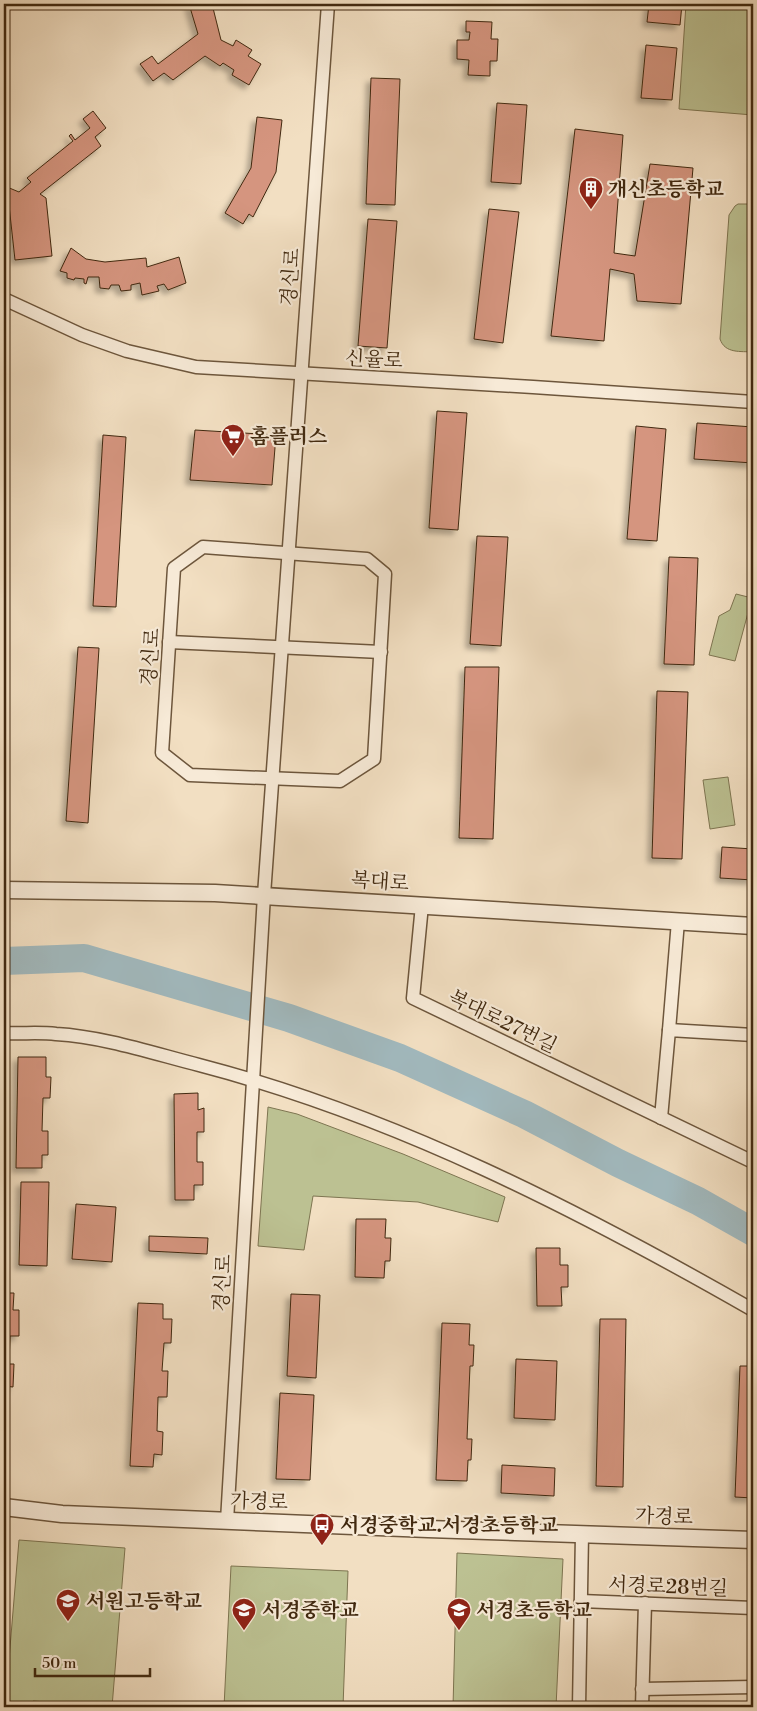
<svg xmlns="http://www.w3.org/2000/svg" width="757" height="1711" viewBox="0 0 757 1711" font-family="'Libre Bodoni','Noto Serif KR',serif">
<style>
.green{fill:#bcc192;stroke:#7e7551}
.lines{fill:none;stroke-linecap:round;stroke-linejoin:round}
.river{stroke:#a1b9be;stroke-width:28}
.building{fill:#d5957f;stroke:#412910;filter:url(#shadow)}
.minor-casing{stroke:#6d563c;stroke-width:15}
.tertiary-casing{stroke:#6d563c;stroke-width:19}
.minor{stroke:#f7ead7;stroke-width:12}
.tertiary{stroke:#f7ead7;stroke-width:16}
.labels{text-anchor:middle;stroke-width:4.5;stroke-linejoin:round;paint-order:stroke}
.poi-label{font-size:20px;font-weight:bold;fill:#412910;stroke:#f7ead7;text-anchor:start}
.street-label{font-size:20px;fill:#412910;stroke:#f7ead7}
</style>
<defs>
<filter id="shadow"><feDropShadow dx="-4.5" dy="4.5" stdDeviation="2.5" flood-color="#0004"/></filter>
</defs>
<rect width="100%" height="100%" fill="#f2dfc2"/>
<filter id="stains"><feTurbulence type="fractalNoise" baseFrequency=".004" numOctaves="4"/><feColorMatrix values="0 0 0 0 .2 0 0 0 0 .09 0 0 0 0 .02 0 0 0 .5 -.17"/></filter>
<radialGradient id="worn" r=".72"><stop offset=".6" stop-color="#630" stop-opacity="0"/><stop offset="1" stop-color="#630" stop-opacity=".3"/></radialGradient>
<g class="green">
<path d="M686 4H753V115L679 109Z"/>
<path d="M738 204H753V352C741 351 725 354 720 339L729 215 735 206Z"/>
<path d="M736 594 752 598 735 661 709 655 719 616 730 610Z"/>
<path d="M728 777 735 825 710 829 703 780Z"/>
<path d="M268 1107 297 1114 403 1154 505 1197 498 1222 418 1202 313 1196 304 1250 258 1246Z"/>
<path d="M19 1540 125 1548 112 1707 33 1701 32 1707H5Z"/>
<path d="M457 1553 563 1559 556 1707H453Z"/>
<path d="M231 1566 348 1571 343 1707H224Z"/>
</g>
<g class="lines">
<path class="river" d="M4 961 84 958 289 1018 400 1058 524 1114 618 1163 698 1201 753 1232"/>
</g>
<g class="building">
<path d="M189 4H212L221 40 233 46 236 40 252 50 248 56 261 64 249 85 232 75 234 70 223 63 220 66 205 56 173 80 164 73 153 81 140 64 152 56 158 64 198 34Z"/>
<path d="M649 4H682L680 25 647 22Z"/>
<path d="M466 21 492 22 491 39H498L497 61H490V76L468 75 469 60 457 59V40H469L470 32H466Z"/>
<path d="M646 45 677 48 672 100 641 98Z"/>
<path d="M371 78 400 79 395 205 366 204Z"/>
<path d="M497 103 527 105 521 184 491 182Z"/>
<path d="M93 111 106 128 95 137 101 146 40 194 46 198 52 256 15 260 7 187 19 192 31 182 27 178 73 141 69 136 71 134 75 140 90 128 83 119Z"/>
<path d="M257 117 282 120 276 172 253 217 249 214 243 224 225 213 251 168Z"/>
<path d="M575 129 623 135 614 253 635 256 650 164 693 168 681 304 637 301 634 274 610 269 604 341 551 336Z"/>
<path d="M489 209 519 212 503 343 474 339Z"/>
<path d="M368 219 397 221 387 348 358 346Z"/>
<path d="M71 248 86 259 105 262 146 258 147 267 179 257 186 283 168 290 164 284 157 286 159 291 142 295 140 283 131 285V290L121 291 119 285H111L109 289 100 288 99 277H88L86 284 84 283V279L75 278 74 280 67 278V273L60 271Z"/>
<path d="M437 411 467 413 458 530 429 528Z"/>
<path d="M697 423 753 427V463L694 459Z"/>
<path d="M636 426 666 429 657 541 627 539Z"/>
<path d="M195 430 276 435 272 485 190 480Z"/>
<path d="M103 435 126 437 116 607 93 606Z"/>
<path d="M477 536 508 537 501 646 470 644Z"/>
<path d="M669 557 698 558 694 665 664 664Z"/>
<path d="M78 647 99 648 88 823 66 821Z"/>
<path d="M465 667H499L493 839 459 838Z"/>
<path d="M657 691 688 692 682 859 652 858Z"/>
<path d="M722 847 753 849V880L720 878Z"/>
<path d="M18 1057H46V1077H51L50 1098H43L42 1131H48V1155H42V1168H16Z"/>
<path d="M198 1093V1110L204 1108V1132H197V1162H203V1185H194V1200H175L174 1094Z"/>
<path d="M21 1182H49L47 1266 19 1265Z"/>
<path d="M76 1204 116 1207 112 1262 72 1259Z"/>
<path d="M356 1219H386L385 1238H391L390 1261H385L384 1278 355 1277Z"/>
<path d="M149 1236 208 1238 207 1254 149 1251Z"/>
<path d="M536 1248H560V1265H568V1287H561L562 1306H537Z"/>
<path d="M4 1293H14L13 1310H19V1336H10L9 1364H14L13 1387 4 1386Z"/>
<path d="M291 1294 320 1295 316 1378 287 1376Z"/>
<path d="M138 1303 163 1304V1319H172L171 1343H164L162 1371H168L167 1397H158L157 1431 163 1432 162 1455 154 1454 153 1467 130 1466Z"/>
<path d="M600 1319H626L623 1487 596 1486Z"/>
<path d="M442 1323 470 1324 469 1345H474L473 1366H470L467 1439H472L471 1460H468L467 1481 436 1480Z"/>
<path d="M516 1359 557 1361 555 1420 514 1418Z"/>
<path d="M740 1366H753V1498L735 1497Z"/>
<path d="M280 1393 314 1395 310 1480 276 1479Z"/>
<path d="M4 1424H6L5 1440H4Z"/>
<path d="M502 1465 555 1468 554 1496 501 1493Z"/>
</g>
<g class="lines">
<defs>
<g id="minor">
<path d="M4 299 82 335 127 351 196 367 533 387 753 402"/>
<path d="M203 547 367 559 385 574 374 759 340 781 190 775 162 753 174 568Z"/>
<path d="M169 642 381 652"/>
<path d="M422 905 413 998 753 1162"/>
<path d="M669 1030 678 921"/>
<path d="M4 1033C21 1034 39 1032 56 1034 105 1037 152 1053 199 1065 395 1116 578 1210 753 1310"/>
<path d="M661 1118 669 1030 753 1035"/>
<path d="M227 1521 264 895 328 4"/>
<path d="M581 1601 753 1608"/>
<path d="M642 1689 753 1687"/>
<path d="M579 1707 582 1534"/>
<path d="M642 1707 645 1603"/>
</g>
<g id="tertiary">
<path d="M4 890 215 893 753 926"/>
<path d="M4 1507 62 1514 428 1529 753 1540"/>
</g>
</defs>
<use href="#minor" class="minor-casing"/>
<use href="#tertiary" class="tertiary-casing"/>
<use href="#minor" class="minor"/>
<use href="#tertiary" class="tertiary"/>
</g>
<defs>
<symbol id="building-pin" viewBox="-11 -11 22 30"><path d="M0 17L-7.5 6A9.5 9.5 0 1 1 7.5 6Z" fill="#8f2418" stroke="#f7ead7"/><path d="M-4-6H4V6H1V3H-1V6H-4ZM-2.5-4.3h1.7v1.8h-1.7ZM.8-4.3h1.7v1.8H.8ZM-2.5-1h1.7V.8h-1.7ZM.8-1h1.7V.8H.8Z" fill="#fff"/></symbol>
<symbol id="supermarket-pin" viewBox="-11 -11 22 30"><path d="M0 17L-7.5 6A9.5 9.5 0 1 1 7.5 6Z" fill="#8f2418" stroke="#f7ead7"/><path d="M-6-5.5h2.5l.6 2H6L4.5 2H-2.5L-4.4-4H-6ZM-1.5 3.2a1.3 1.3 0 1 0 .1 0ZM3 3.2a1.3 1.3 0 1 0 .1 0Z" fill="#fff"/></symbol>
<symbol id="bus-pin" viewBox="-11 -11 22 30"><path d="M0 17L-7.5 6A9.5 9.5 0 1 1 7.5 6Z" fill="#8f2418" stroke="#f7ead7"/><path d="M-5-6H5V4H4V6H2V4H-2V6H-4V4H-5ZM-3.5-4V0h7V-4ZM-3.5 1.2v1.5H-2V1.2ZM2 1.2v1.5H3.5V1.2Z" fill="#fff"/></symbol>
<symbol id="school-pin" viewBox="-11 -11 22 30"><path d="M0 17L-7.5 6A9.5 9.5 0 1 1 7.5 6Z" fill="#8f2418" stroke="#f7ead7"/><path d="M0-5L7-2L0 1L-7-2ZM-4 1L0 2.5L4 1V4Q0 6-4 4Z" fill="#fff"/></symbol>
</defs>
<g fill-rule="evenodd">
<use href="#building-pin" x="577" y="175" width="28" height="38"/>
<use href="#supermarket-pin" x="219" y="422" width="28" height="38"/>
<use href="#bus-pin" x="308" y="1511" width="28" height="38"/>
<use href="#school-pin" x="54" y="1587" width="28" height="38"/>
<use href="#school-pin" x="230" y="1596" width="28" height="38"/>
<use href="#school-pin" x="445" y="1596" width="28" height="38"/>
</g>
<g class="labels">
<g class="poi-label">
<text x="608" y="196">개신초등학교</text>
<text x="250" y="443">홈플러스</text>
<text x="340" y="1532">서경중학교.서경초등학교</text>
<text x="86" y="1608">서원고등학교</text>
<text x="262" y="1617">서경중학교</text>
<text x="476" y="1617">서경초등학교</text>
</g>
<g class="street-label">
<text transform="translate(290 277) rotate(-86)" y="7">경신로</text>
<text transform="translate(374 359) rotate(3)" y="7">신율로</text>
<text transform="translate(150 657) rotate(-86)" y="7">경신로</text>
<text transform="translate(380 881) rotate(4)" y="7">복대로</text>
<text transform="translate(503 1021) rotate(26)" y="7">복대로27번길</text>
<text transform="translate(222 1283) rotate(-87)" y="7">경신로</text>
<text transform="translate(259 1501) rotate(2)" y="7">가경로</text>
<text transform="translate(664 1516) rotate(2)" y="7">가경로</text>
<text transform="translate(668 1586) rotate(2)" y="7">서경로28번길</text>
</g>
</g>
<rect width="757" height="1711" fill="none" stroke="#f2dfc2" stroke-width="20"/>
<rect x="5" y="5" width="747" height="1701" fill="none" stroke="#412910" stroke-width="2.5"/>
<rect x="10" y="10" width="737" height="1691" fill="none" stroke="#412910"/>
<path d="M35 1668v8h115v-8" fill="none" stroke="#412910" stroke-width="2.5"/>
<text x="42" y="1668" font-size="15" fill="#412910" stroke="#f7ead7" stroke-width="4" paint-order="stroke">50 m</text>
<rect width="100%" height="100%" filter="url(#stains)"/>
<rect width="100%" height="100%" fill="url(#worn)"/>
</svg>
